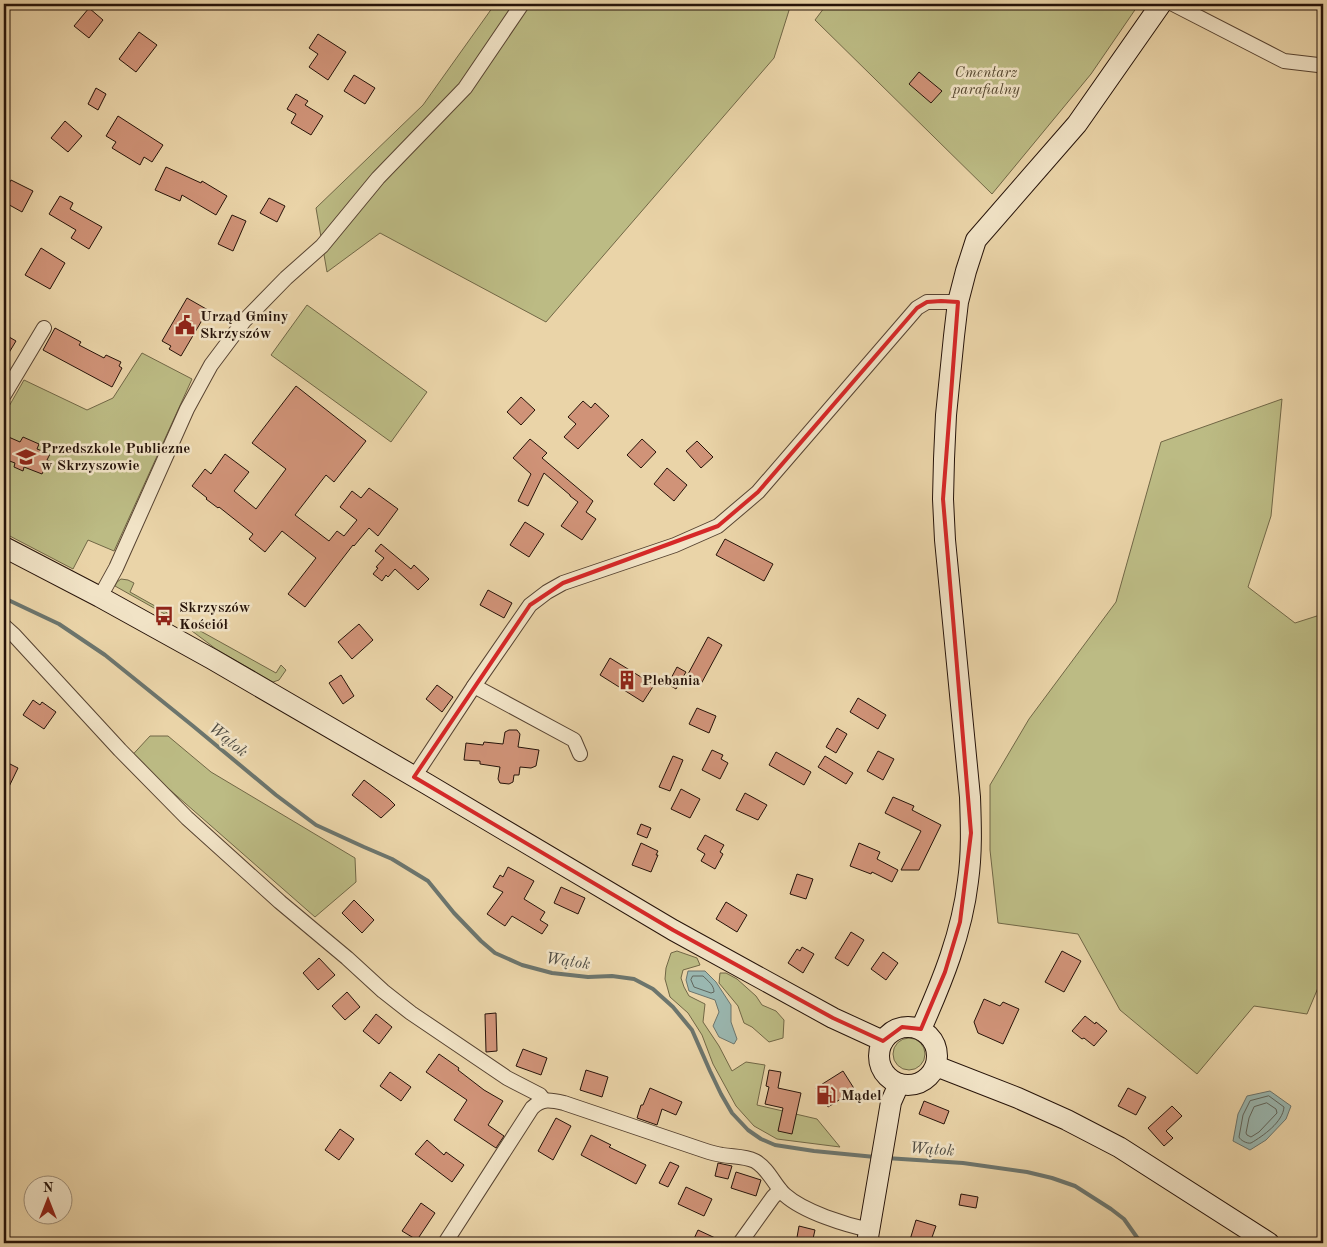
<svg xmlns="http://www.w3.org/2000/svg" width="1327" height="1247" viewBox="0 0 1327 1247" font-family="'Old Standard TT',serif">
<style>
.green{fill:#bcbb84;stroke:#716746}
.water{fill:#9ab7b0;stroke:#6c756d}
.lines{fill:none;stroke-linecap:round;stroke-linejoin:round}
.shore{stroke:#60655c;stroke-width:1}
.stream{stroke:#6c756d;stroke-width:4}
.building{fill:#d09378;stroke:#261309}
.street-casing{stroke:#574331;stroke-width:16}
.secondary-casing{stroke:#261309;stroke-width:22}
.street{stroke:#f1e3c6;stroke-width:14}
.secondary{stroke:#f1e3c6;stroke-width:20}
.marked{fill:none;stroke:#d62828;stroke-width:4;stroke-linejoin:round}
.labels{text-anchor:middle;stroke-width:5;stroke-linejoin:round;paint-order:stroke}
.park-label{font-size:15px;font-style:italic;fill:#53452e;stroke:#f1e3c6}
.poi-label{font-size:15px;font-weight:bold;fill:#261309;stroke:#f1e3c6;text-anchor:start}
.water-label{font-size:16px;font-style:italic;fill:#4f4c43;stroke:#f1e3c6}
</style>
<rect width="100%" height="100%" fill="#ead4a8"/>
<filter id="stains"><feTurbulence type="fractalNoise" baseFrequency=".004" numOctaves="4"/><feColorMatrix values="0 0 0 0 .2 0 0 0 0 .09 0 0 0 0 .02 0 0 0 .5 -.17"/></filter>
<radialGradient id="worn" r=".72"><stop offset=".6" stop-color="#630" stop-opacity="0"/><stop offset="1" stop-color="#630" stop-opacity=".3"/></radialGradient>
<g class="green">
<path d="M495 4H791L774 58 546 322 380 233 327 272 316 208 423 105Z"/>
<path d="M827 4H1139L1091 74 992 194 815 20Z"/>
<path d="M307 305 427 392 391 442 271 355Z"/>
<path d="M142 353 192 379 114 551 88 540 73 569 4 533V415L24 380 87 410 113 398Z"/>
<path d="M1282 399 1271 516 1248 587 1295 623 1323 614V976L1307 1014 1254 1006 1197 1074 1120 1010 1078 934 998 923 990 850V785L1029 719 1116 602 1161 442Z"/>
<path d="M121 579 128 580 134 583 130 592 171 615 170 617 115 586 117 582Z"/>
<path d="M195 628 276 673 281 665 286 670 279 680 273 682 216 649 192 631Z"/>
<path d="M150 736H168L211 772 355 858 356 882 315 917 161 782 137 774 125 763Z"/>
<path d="M677 951 697 958 700 965 683 970 681 978 684 987 689 996 705 1004 703 1022 719 1046 732 1071 746 1062 765 1065 757 1105 817 1119 840 1147 777 1139 754 1126 736 1106 713 1064 702 1035 688 1013 670 997 665 979 666 968 671 953Z"/>
<path d="M720 973H726L737 979 756 996 762 1005 776 1011 784 1020 783 1038 769 1042 752 1027 744 1023 738 1006 719 983Z"/>
<circle cx="909" cy="1054" r="16"/>
</g>
<g class="water">
<path d="M688 971H705L716 982 731 1005V1022L737 1039 734 1044 719 1037 713 1026 719 1012 715 1000 689 991 686 980Z"/>
<path d="M1270 1091 1291 1106 1286 1119 1266 1140 1250 1150 1233 1141 1238 1114 1247 1096Z"/>
</g>
<g class="lines">
<g class="shore">
<path d="M693 976H703C708 981 714 985 714 992L711 993 694 987 691 980Z"/>
<path d="M1269 1096 1284 1107C1283 1122 1263 1136 1251 1143 1247 1144 1240 1140 1239 1137L1243 1115 1250 1101Z"/>
<path d="M1267 1103 1276 1109 1277 1113 1259 1132 1251 1137 1247 1135 1246 1133 1249 1118 1254 1107Z"/>
</g>
<g class="stream">
<path d="M4 598 59 624 105 655 193 726 276 795 316 825 364 847 392 859 428 881 454 913 481 941 495 953 522 965 552 973 588 977 612 976 634 979 653 989 673 1007 692 1030 710 1071 721 1094 732 1113 748 1130 761 1139 775 1145 814 1151 875 1157"/>
<path d="M886 1158 963 1163 1027 1172 1052 1178 1075 1186 1111 1209 1124 1219 1141 1243"/>
</g>
</g>
<g class="building">
<path d="M89 8 103 20 89 38 74 26Z"/>
<path d="M139 32 157 45 136 72 119 59Z"/>
<path d="M318 34 346 52 328 80 309 67 318 54 309 48Z"/>
<path d="M919 72 942 91 931 103 909 84Z"/>
<path d="M354 75 375 88 365 104 344 91Z"/>
<path d="M96 88 106 94 98 110 88 104Z"/>
<path d="M296 94 308 101 305 105 323 116 311 135 291 123 296 114 287 109Z"/>
<path d="M118 116 163 145 152 162 144 157 140 165 112 148 116 142 106 136Z"/>
<path d="M65 121 82 136 68 152 51 138Z"/>
<path d="M166 167 201 183 202 181 227 196 216 215 182 195 180 201 155 190Z"/>
<path d="M11 180 33 191 22 212 4 202V193Z"/>
<path d="M60 196 73 203 70 209 102 227 89 249 71 238 76 230 49 214Z"/>
<path d="M269 198 285 206 277 222 260 213Z"/>
<path d="M232 215 246 221 233 251 218 244Z"/>
<path d="M41 248 65 263 50 289 25 275Z"/>
<path d="M187 298 208 310 181 356 169 349 171 346 162 341Z"/>
<path d="M55 328 81 342 79 345 104 358 106 355 121 362 119 366 122 368 112 387 43 350Z"/>
<path d="M4 334 16 341 4 361Z"/>
<path d="M296 386 366 441 334 482 326 475 295 515 329 541 337 531 344 536 357 520 340 507 352 491 361 498 369 488 398 509 378 536 369 528 354 546 353 545 305 607 288 594 316 558 282 531 265 552 249 539 253 534 219 507 218 508 206 499 207 498 192 486 205 469 211 474 225 454 249 472 234 491 256 509 286 469 252 443Z"/>
<path d="M521 397 535 410 521 425 507 412Z"/>
<path d="M583 401 591 408 595 403 609 416 578 449 564 437 576 424 568 417Z"/>
<path d="M4 435 20 442 23 437 39 444 37 449 50 454 47 460 53 462 49 472 44 470 42 474 24 467 23 471 14 467 15 463 4 459Z"/>
<path d="M530 439 547 453 542 458 593 501 586 512 596 519 582 540 561 526 578 502 570 496V495L544 473 528 506 518 501 531 474 513 458Z"/>
<path d="M642 439 656 452 641 468 627 455Z"/>
<path d="M697 441 713 457 701 468 686 451Z"/>
<path d="M667 468 687 485 674 501 654 484Z"/>
<path d="M525 522 544 534 529 557 510 545Z"/>
<path d="M725 539 773 564 764 581 716 555Z"/>
<path d="M381 544 411 569 414 565 429 579 418 590 395 569 388 577 386 575 382 581 373 574 378 568 376 567 384 558 375 551Z"/>
<path d="M488 590 512 603 504 618 480 605Z"/>
<path d="M359 624 373 640 352 659 338 642Z"/>
<path d="M708 637 722 645 701 684 687 676Z"/>
<path d="M610 658 654 685 643 702 600 675Z"/>
<path d="M677 667 686 672 676 689 668 684Z"/>
<path d="M341 675 354 696 343 704 329 683Z"/>
<path d="M437 685 453 697 442 712 426 699Z"/>
<path d="M858 698 886 715 878 729 850 712Z"/>
<path d="M33 700 40 705 42 702 56 712 44 729 23 715Z"/>
<path d="M697 708 716 716 709 733 689 724Z"/>
<path d="M837 728 847 734 836 753 826 747Z"/>
<path d="M509 730H517L520 734 518 747 539 750 536 766 531 768 520 767 519 775H514L513 782 509 784 500 783 498 779 500 767 480 764V761L464 760 466 743 483 745 484 742 503 744 505 732Z"/>
<path d="M712 750 723 755 721 759 728 763 720 779 702 770Z"/>
<path d="M878 751 894 759 883 780 867 771Z"/>
<path d="M776 752 811 772 804 785 769 765Z"/>
<path d="M673 756 683 760 670 791 659 787Z"/>
<path d="M825 756 853 773 846 784 818 767Z"/>
<path d="M4 761 18 768 4 797Z"/>
<path d="M364 780 389 799 395 805 381 818 352 795Z"/>
<path d="M681 789 700 799 690 818 671 809Z"/>
<path d="M745 793 767 805 758 820 736 810Z"/>
<path d="M893 797 914 806 912 810 941 825 919 870H901L921 831 885 813Z"/>
<path d="M641 824 651 828 647 838 637 834Z"/>
<path d="M705 835 724 845 720 852 723 854 715 869 701 861 705 854 697 849Z"/>
<path d="M641 843 658 851 656 855H658L651 872 632 865Z"/>
<path d="M859 843 880 852 877 859 898 870 892 882 872 872 871 874 850 866Z"/>
<path d="M508 867 534 881 524 899 545 912 540 920 548 925 542 934 512 916 505 926 487 914 503 892 493 887 500 875 503 877Z"/>
<path d="M797 874 813 879 806 899 790 894Z"/>
<path d="M561 887 585 898 578 914 554 903Z"/>
<path d="M354 900 374 920 362 933 342 913Z"/>
<path d="M726 902 747 915 737 932 716 919Z"/>
<path d="M851 932 864 940 848 966 835 958Z"/>
<path d="M802 947 814 954 803 973 788 963 797 949 800 951Z"/>
<path d="M1062 951 1081 961 1064 992 1045 982Z"/>
<path d="M883 952 898 963 886 980 871 969Z"/>
<path d="M319 958 335 975 318 990 303 973Z"/>
<path d="M347 992 360 1007 345 1020 332 1006Z"/>
<path d="M984 999 1000 1006 1003 1002 1019 1009 1003 1044 978 1033 974 1022Z"/>
<path d="M496 1013 497 1051 486 1052 485 1014Z"/>
<path d="M376 1014 392 1027 379 1044 363 1031Z"/>
<path d="M1085 1016 1095 1024 1096 1022 1107 1031 1094 1046 1084 1038 1082 1039 1072 1031Z"/>
<path d="M523 1049 547 1058 541 1075 516 1066Z"/>
<path d="M439 1054 459 1068 458 1070 484 1090 503 1101 488 1125 504 1136 496 1148 454 1120 467 1100 426 1072Z"/>
<path d="M586 1070 608 1077 602 1097 580 1090Z"/>
<path d="M769 1070 781 1072 778 1088 801 1093 792 1134 778 1131 783 1108 765 1104 769 1087 766 1086Z"/>
<path d="M843 1071 855 1090 828 1107 816 1088Z"/>
<path d="M390 1072 411 1087 401 1101 380 1086Z"/>
<path d="M650 1088 682 1102 676 1115 662 1109 657 1125 637 1118 641 1105H643Z"/>
<path d="M1128 1088 1146 1097 1136 1115 1118 1106Z"/>
<path d="M924 1101 949 1111 944 1124 919 1114Z"/>
<path d="M1172 1106 1182 1116 1166 1131 1173 1138 1164 1146 1148 1128Z"/>
<path d="M556 1118 571 1126 553 1160 538 1151Z"/>
<path d="M340 1129 354 1139 339 1160 325 1150Z"/>
<path d="M591 1135 611 1145 609 1147 646 1165 636 1184 581 1155Z"/>
<path d="M427 1140 444 1155 446 1152 464 1165 452 1182 415 1154Z"/>
<path d="M670 1162 679 1166 668 1187 659 1183Z"/>
<path d="M718 1163 732 1166 728 1179 715 1176Z"/>
<path d="M736 1172 761 1180 756 1196 731 1188Z"/>
<path d="M686 1187 712 1199 704 1216 678 1204Z"/>
<path d="M961 1194 978 1197 976 1208 959 1205Z"/>
<path d="M421 1203 435 1213 417 1240 402 1231Z"/>
<path d="M916 1220 936 1226 930 1243H909Z"/>
<path d="M799 1226 815 1230 812 1243H796Z"/>
<path d="M698 1230 726 1243H692Z"/>
</g>
<g class="lines">
<defs>
<g id="street">
<path d="M1173 4 1284 61 1318 65 1323 67"/>
<path d="M4 395 44 328"/>
<path d="M100 597 116 568 187 409 211 365 244 321 286 278 322 246 378 178 465 88 522 4"/>
<path d="M4 626 14 635 120 750 187 818 280 902 347 958 383 991 411 1013 507 1078 540 1095 544 1100"/>
<path d="M474 686 574 740 580 754"/>
<path d="M414 777 474 686 530 605 547 592 563 583 675 545 718 526 758 492 917 308 927 302H958"/>
<path d="M445 1243 532 1108C542 1098 551 1100 564 1103L703 1150C709 1152 715 1154 722 1155 733 1157 744 1156 755 1161 769 1169 774 1185 785 1195 804 1212 846 1225 870 1230"/>
<path d="M740 1243 773 1197 780 1190"/>
</g>
<g id="secondary">
<path d="M4 547 100 597 212 659 427 784 673 930 833 1018 883 1041"/>
<circle cx="908" cy="1056" r="29"/>
<path d="M921 1029C942 982 962 933 968 881 972 853 971 825 970 797L945 540 943 499 944 459 946 415 954 336 958 302 966 271 976 240 1077 124 1161 4"/>
<path d="M936 1066 1018 1098 1067 1120 1119 1147 1269 1243"/>
<path d="M867 1243 888 1120 891 1102 899 1084"/>
</g>
</defs>
<use href="#street" class="street-casing"/>
<use href="#secondary" class="secondary-casing"/>
<use href="#street" class="street"/>
<use href="#secondary" class="secondary"/>
</g>
<path class="marked" d="M941 301 958 302 943 499 971 833 960 922 945 972 921 1029 902 1027 883 1041 833 1018 673 930 414 777 530 605 563 583 718 526 758 492 917 308 927 302Z"/>
<defs>
<symbol id="civic-bare" viewBox="-9 -9 18 18"><path d="M-.6-6.5H3V-4.5H.6V-3L4-1V1h2V6H-6V1h2V-1L-.6-3ZM-1.2 2.5V6h2.4V2.5Z" fill="#8f2418" stroke="#f1e3c6" stroke-width="2.5" paint-order="stroke"/></symbol>
<symbol id="school-bare" viewBox="-9 -9 18 18"><path d="M0-5L7-2L0 1L-7-2ZM-4 1L0 2.5L4 1V4Q0 6-4 4Z" fill="#8f2418" stroke="#f1e3c6" stroke-width="2.5" paint-order="stroke"/></symbol>
<symbol id="bus-bare" viewBox="-9 -9 18 18"><path d="M-5-6H5V4H4V6H2V4H-2V6H-4V4H-5ZM-3.5-4V0h7V-4ZM-3.5 1.2v1.5H-2V1.2ZM2 1.2v1.5H3.5V1.2Z" fill="#8f2418" stroke="#f1e3c6" stroke-width="2.5" paint-order="stroke"/></symbol>
<symbol id="building-bare" viewBox="-9 -9 18 18"><path d="M-4-6H4V6H1V3H-1V6H-4ZM-2.5-4.3h1.7v1.8h-1.7ZM.8-4.3h1.7v1.8H.8ZM-2.5-1h1.7V.8h-1.7ZM.8-1h1.7V.8H.8Z" fill="#8f2418" stroke="#f1e3c6" stroke-width="2.5" paint-order="stroke"/></symbol>
<symbol id="fuel-bare" viewBox="-9 -9 18 18"><path d="M-5.5-6h7V0h2V4h1.3V-2.5L3-4.5l.8-.8L6-3V5H2.5V1h-1V6h-7ZM-4.2-4.7v3.2H.2V-4.7Z" fill="#8f2418" stroke="#f1e3c6" stroke-width="2.5" paint-order="stroke"/></symbol>
</defs>
<g fill-rule="evenodd">
<use href="#civic-bare" x="171" y="311" width="28" height="28"/>
<use href="#school-bare" x="12" y="443" width="28" height="28"/>
<use href="#bus-bare" x="150" y="602" width="28" height="28"/>
<use href="#building-bare" x="613" y="666" width="28" height="28"/>
<use href="#fuel-bare" x="812" y="1081" width="28" height="28"/>
</g>
<g class="labels">
<g class="park-label">
<text x="986" y="77">Cmentarz<tspan x="986" dy="17">parafialny</tspan></text>
</g>
<g class="poi-label">
<text x="200" y="321">Urząd Gminy<tspan x="200" dy="17">Skrzyszów</tspan></text>
<text x="41" y="453">Przedszkole Publiczne<tspan x="41" dy="17">w Skrzyszowie</tspan></text>
<text x="179" y="612">Skrzyszów<tspan x="179" dy="17">Kościół</tspan></text>
<text x="642" y="685">Plebania</text>
<text x="841" y="1100">Mądel</text>
</g>
<g class="water-label">
<text transform="translate(229 739) rotate(39)" y="6">Wątok</text>
<text transform="translate(568 960) rotate(8)" y="6">Wątok</text>
<text transform="translate(932 1148) rotate(4)" y="6">Wątok</text>
</g>
</g>
<rect width="1327" height="1247" fill="none" stroke="#ead4a8" stroke-width="20"/>
<rect x="5" y="5" width="1317" height="1237" fill="none" stroke="#261309" stroke-width="2.5"/>
<rect x="10" y="10" width="1307" height="1227" fill="none" stroke="#261309"/>
<g transform="translate(48 1200)"><circle r="24" fill="#f1e3c6" stroke="#a0907a"/>
<path d="M0-4L9 19L0 12L-9 19Z" fill="#8f2418"/>
<text y="-8" font-size="14" font-weight="bold" text-anchor="middle" fill="#261309">N</text>
</g>
<rect width="100%" height="100%" filter="url(#stains)"/>
<rect width="100%" height="100%" fill="url(#worn)"/>
</svg>
